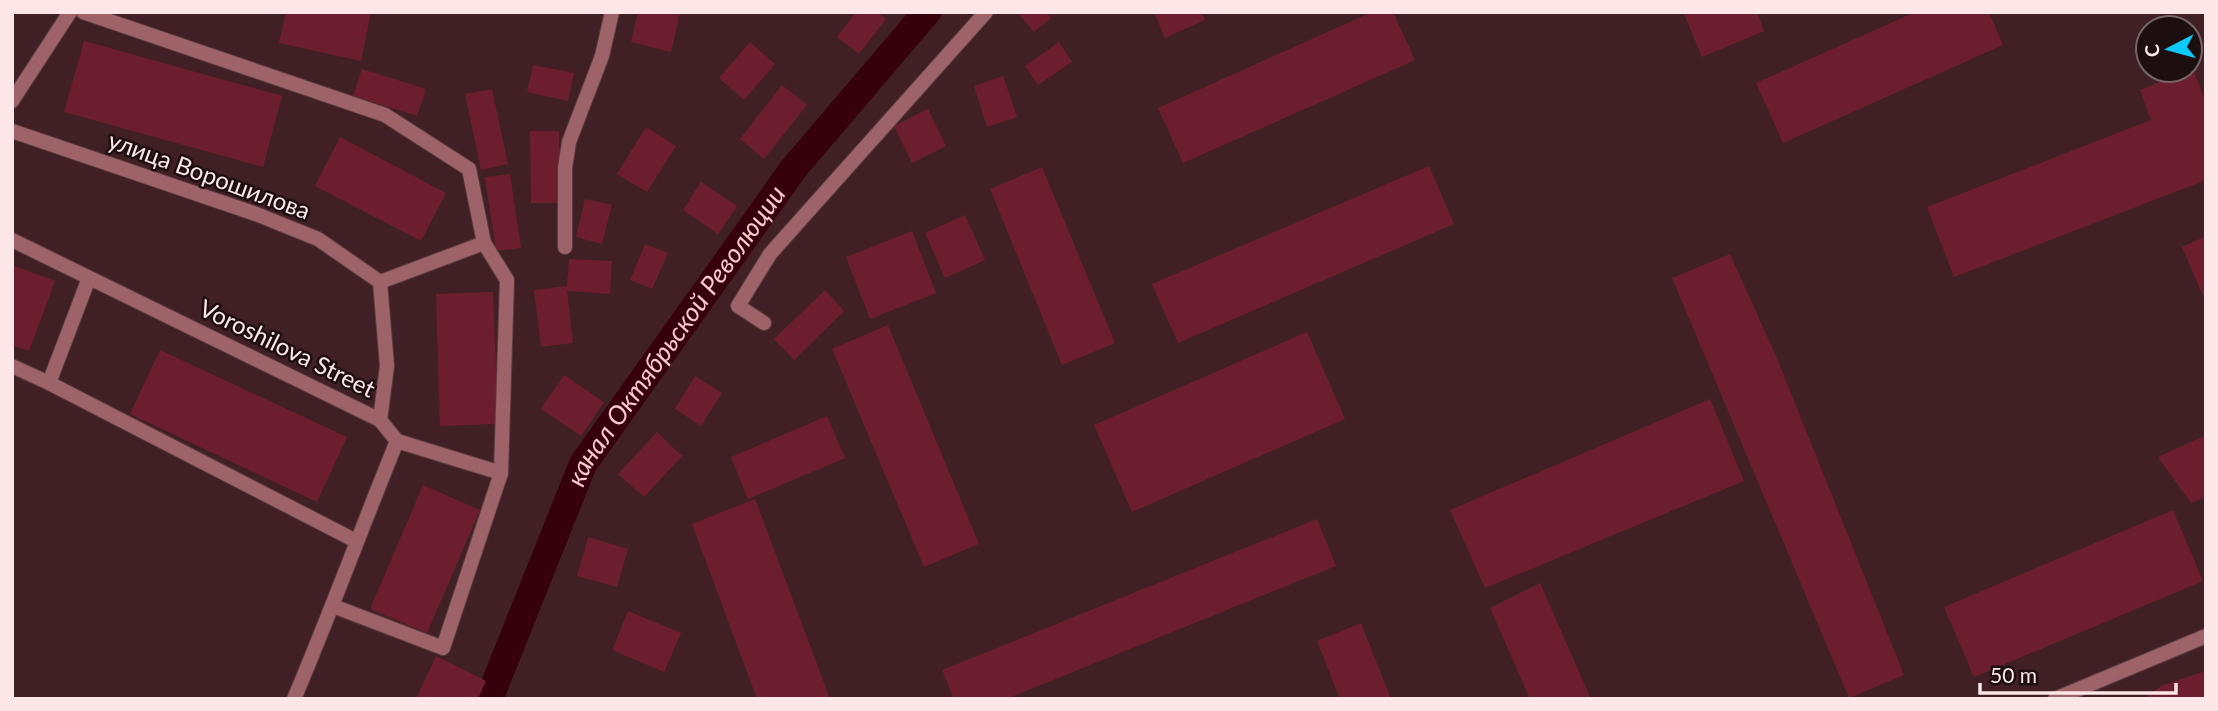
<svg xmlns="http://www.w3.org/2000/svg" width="2218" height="711" viewBox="0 0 2218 711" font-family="Lato,sans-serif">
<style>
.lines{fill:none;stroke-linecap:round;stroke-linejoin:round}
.canal{stroke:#36000c;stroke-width:28}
.building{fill:#6d1e2e}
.minor-casing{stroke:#5a3c3f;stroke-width:16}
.minor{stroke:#9e6369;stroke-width:14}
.labels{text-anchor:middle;stroke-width:5;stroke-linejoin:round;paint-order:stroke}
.street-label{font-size:24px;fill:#fce6e7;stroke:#1d0f10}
.water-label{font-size:26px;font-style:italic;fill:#fac9cd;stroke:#1d0f10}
</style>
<rect width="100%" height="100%" fill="#402024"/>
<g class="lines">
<path class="canal" id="s1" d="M489 699 583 464 794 168 927 12"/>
</g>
<g class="building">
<path d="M286 12H371L361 61 279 43Z"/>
<path d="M638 12 680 13 671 52 631 42Z"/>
<path d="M856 12H878L886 19 859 54 837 37Z"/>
<path d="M1017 12H1046L1051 18 1034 32Z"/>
<path d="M1154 12H1201L1205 20 1165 38Z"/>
<path d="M1372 12H1393L1415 60 1183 163 1158 108Z"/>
<path d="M1683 12H1757L1764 31 1702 57Z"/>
<path d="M1915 12H1989L2003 45 1783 143 1756 83Z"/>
<path d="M84 41 282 96 263 167 64 112Z"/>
<path d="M750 42 775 64 744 100 719 78Z"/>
<path d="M1059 42 1072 62 1038 85 1025 66Z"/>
<path d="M533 65 574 73 568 101 527 92Z"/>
<path d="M362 69 426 89 417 116 353 96Z"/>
<path d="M2193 69 2206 103V180L1954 277 1927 207 2151 120 2140 90Z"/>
<path d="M1003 76 1017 117 987 127 974 86Z"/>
<path d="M782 85 807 105 764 159 740 139Z"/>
<path d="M492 89 508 164 481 170 465 94Z"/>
<path d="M928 109 946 146 912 163 894 126Z"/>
<path d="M646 127 676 146 647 192 617 174Z"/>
<path d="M530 131H559V203H531Z"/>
<path d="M340 137 446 193 421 241 315 186Z"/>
<path d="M1429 166 1454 224 1178 343 1152 284Z"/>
<path d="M1042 167 1115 343 1062 365 990 189Z"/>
<path d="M510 174 521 248 496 251 485 177Z"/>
<path d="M701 182 737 206 718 234 683 210Z"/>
<path d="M585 199 612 205 602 244 576 237Z"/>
<path d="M965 215 985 260 945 278 925 233Z"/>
<path d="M912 231 936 293 870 319 846 257Z"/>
<path d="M2206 236V303L2182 247Z"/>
<path d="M645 244 668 253 652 289 630 280Z"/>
<path d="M1730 254 1776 356 1904 675 1849 698 1672 278Z"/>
<path d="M569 259 612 261 610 294 567 291 573 343 541 347 534 290 567 286Z"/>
<path d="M12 265 55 281 29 351 12 345Z"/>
<path d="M825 290 844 311 794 360 774 339Z"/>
<path d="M493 292 498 424 440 426 436 294Z"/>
<path d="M888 325 979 544 924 567 832 349Z"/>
<path d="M1307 332 1345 419 1132 512 1094 425Z"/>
<path d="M160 350 347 437 317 502 130 414Z"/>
<path d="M564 375 604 402 581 436 541 409Z"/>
<path d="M695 376 722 393 701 426 675 409Z"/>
<path d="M1710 399 1744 481 1485 588 1450 510Z"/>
<path d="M827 416 845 458 748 499 731 457Z"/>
<path d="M657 432 682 456 644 497 618 474Z"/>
<path d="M2206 435V497L2191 503 2158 457Z"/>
<path d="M423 485 480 510 427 633 370 609Z"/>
<path d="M755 499 830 699H757L692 524Z"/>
<path d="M2173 510 2203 581 1974 677 1944 607Z"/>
<path d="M1317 519 1336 566 1006 699H954L942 670Z"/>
<path d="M588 537 628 549 617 587 577 576Z"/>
<path d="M1540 583 1591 699H1530L1490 608Z"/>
<path d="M628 611 681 633 664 672 612 650Z"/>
<path d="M1361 623 1391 699H1340L1317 641Z"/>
<path d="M436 656 486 681 478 699H416Z"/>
<path d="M2206 671V699H2144L2161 686Z"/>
</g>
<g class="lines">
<defs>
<g id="minor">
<path d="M83 12 385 115 469 169 484 243 380 282 387 366 380 420"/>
<path d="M12 101 70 12"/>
<path d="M12 131 256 214 318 239 380 282"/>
<path d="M12 240 380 420 397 441C362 527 330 614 294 699"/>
<path d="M565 247V168L569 142 602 56 612 12"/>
<path d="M764 323 738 306 770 254 986 12"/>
<path d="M12 366 49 383 356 541"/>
<path d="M49 383 89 278"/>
<path d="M397 441 501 473"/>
<path d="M333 606 443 648 501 473 507 280 484 243"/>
<path d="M2055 699 2206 636"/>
</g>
</defs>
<use href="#minor" class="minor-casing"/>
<use href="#minor" class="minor"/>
</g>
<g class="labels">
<g class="street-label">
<text transform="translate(209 176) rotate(20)" y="8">улица Ворошилова</text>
<text transform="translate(287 349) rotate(26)" y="8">Voroshilova Street</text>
</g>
<g class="water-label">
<text dy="9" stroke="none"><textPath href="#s1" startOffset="411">канал Октябрьской Революции</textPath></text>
</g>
</g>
<rect width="2218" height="711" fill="none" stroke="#fce6e7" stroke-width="28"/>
<g transform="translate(2169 49) rotate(264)"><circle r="33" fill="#1d0f10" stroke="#766566" stroke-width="2"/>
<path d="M0-5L12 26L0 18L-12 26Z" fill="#0ccafa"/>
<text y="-10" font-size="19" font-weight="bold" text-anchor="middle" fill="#fce6e7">С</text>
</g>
<path d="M1980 683v10h196v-10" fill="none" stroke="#fce6e7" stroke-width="3.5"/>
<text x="1990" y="683" font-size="21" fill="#fce6e7" stroke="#1d0f10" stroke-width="5" paint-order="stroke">50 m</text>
</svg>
